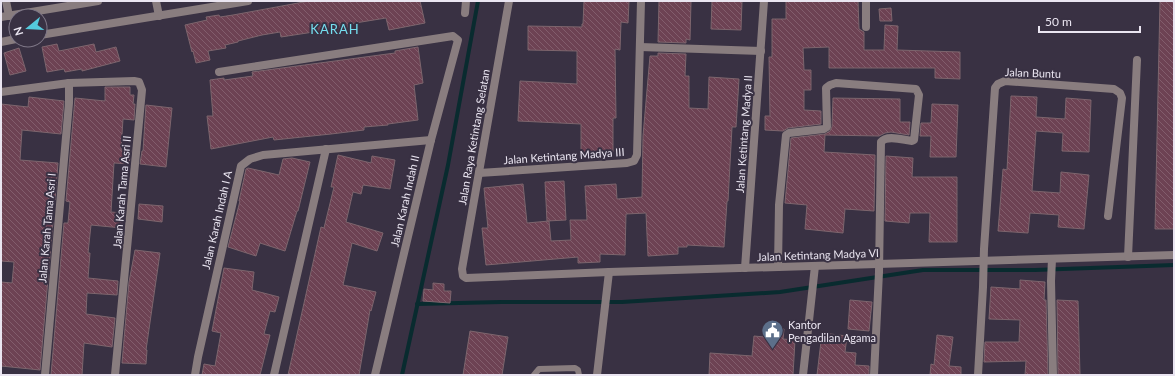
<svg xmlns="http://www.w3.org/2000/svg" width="1175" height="376" viewBox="0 0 1175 376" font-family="Lato,sans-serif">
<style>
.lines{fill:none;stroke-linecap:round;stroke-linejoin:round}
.stream{stroke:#092b2f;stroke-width:4}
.building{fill:url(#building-back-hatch);stroke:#7d656d}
.service{stroke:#897d7f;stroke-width:6}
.minor{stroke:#897d7f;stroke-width:8}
.labels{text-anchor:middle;stroke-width:4;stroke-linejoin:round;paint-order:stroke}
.street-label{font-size:11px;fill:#eae5f1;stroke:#393143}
.poi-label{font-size:11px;fill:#eae5f1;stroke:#393143;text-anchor:start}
.quarter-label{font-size:13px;letter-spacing:1px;fill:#75deef;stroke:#393143}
</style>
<defs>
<pattern id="building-back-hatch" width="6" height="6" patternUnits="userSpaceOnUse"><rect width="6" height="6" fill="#6d4253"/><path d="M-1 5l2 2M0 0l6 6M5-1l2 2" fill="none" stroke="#825d6c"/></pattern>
</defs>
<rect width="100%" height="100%" fill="#393143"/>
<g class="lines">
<g class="stream">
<path d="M417 304 501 302H622L780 292 923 270H1035L1174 265"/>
<path d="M402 375 448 165 478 1"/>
</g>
</g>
<g class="building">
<path d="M309 1H420L425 23 389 30 386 18 349 24 350 31 334 34 333 29 281 37 280 32 262 35 238 41V42L225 45 226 48 208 51 210 60 196 63 193 51 192 52 185 25 207 20 206 17 219 15 220 17 233 15Z"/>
<path d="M584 1H629L628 23 621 22 620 50 615 49 616 118H613V152H581V124L518 121 520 81 577 84V51L528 50V26L582 27V24H583Z"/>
<path d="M659 1H691L690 40 686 39V43L658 42Z"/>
<path d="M712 1H742L741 30 711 29Z"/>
<path d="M786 1H858L859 29 864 32V50H884L885 25 898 26 897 50 960 52V79L935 78V68H829V47L803 48 804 70H811V90H804V110L821 111V124L788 128 783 131 765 130V116H770L769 57H772V19H786Z"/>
<path d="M1160 1H1174V229H1155Z"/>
<path d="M891 8 892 21H880L879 9Z"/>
<path d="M57 44 59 51 94 44 96 52 116 47 120 61 82 71V69L65 72 64 69 47 72 42 47Z"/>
<path d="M418 47 423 83 414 85 418 120 388 124V125L364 127V130L331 134 274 140 273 137 211 149 207 116H213L210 80 224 78V80L253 76 252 72 395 53V51Z"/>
<path d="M19 48 26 71 10 75 4 53Z"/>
<path d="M658 53 686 54 685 76H689V108L708 109 709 77 739 79 736 127H732L728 201H727L724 247 687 245V247H678V254L648 256 646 213 626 214 625 255 600 254V262L578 263V257L486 265 482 228H488L484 188 523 184 527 223 549 221 551 241 571 240 570 220H587L585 186 616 184 617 199 642 197 643 136 650 56H658Z"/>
<path d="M105 87H130V95H134L133 104H135L134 120 123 119 121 150H131L129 164 114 163 111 212 123 213 122 228 91 225 88 253H90L88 278 118 281 117 295 87 293 86 314 115 318 112 347 84 343 82 375H51L64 223H68L70 202 66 201 75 98 105 101Z"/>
<path d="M1011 96 1037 97 1036 117 1065 119 1066 98 1091 100 1089 152 1062 151 1063 133 1036 131 1032 191 1060 193 1061 172 1089 175 1084 229 1058 227 1059 215 1030 213 1028 233 998 231 1003 169 1007 170Z"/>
<path d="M29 97 64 101 61 134 22 130 20 160 58 163 55 200 48 199 46 221 53 222 40 370 1 366V282L12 283 14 262 1 261V104L28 107Z"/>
<path d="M833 98 900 99V122H910L909 135 891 132 885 133 879 136 825 135 824 152 875 155 874 211 845 209 843 233 805 229 807 205 785 203 791 138 825 134 830 131 832 127Z"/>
<path d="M932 104 958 105 956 157H930L931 136H920L921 123H931Z"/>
<path d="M146 105 172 108 166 167 140 164 142 151H143Z"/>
<path d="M338 155 371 163 372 156 395 160 390 189 363 185 361 194 353 192 346 222 383 233 377 251 352 243 343 285 376 292 371 311 370 310 359 375H288L321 227 324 228 334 187H331Z"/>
<path d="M886 156 913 158 912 177H957V242H929L930 213H910L909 223 885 221Z"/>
<path d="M292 158 310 162 298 211H297L285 251 260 243 256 256 228 247 240 201H239L246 169 248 168 279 175 283 159Z"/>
<path d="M564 181 566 220 547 221 545 182Z"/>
<path d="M139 204 163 206 162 222 138 219Z"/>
<path d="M135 250 160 253 146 350H147L146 364 122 363 129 282Z"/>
<path d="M224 268 254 272 252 290 279 297 275 312 270 311 264 334 270 335 260 375H202L204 364 215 366 221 333 212 331Z"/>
<path d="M1020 280 1045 282 1044 300H1046L1048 375H1025L1026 361 984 362 985 342H1019L1020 320 989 319 991 287 1020 289Z"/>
<path d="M433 283 444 284V291H451L450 303 423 301 424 289 433 290Z"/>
<path d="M850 300 872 302 869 331 848 329Z"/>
<path d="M1057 300 1078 301 1080 375H1058Z"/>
<path d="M766 327 784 329 783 339 795 340 793 375H709L710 353 752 356 754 336 765 337Z"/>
<path d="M470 331 508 337 502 375H463Z"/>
<path d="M822 333 847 336 845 352 856 353 855 365 869 366V375H817Z"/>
<path d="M937 335 953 337 949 366 961 367V375H930L931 364 934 365Z"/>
</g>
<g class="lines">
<path class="service" d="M534 375 539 369 575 368 578 370 579 375"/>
<g class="minor">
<path d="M6 1 9 16"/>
<path d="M156 1 159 16"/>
<path d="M509 1 462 269 463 276 466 278 609 272 1174 255"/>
<path d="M866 1V27"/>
<path d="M465 13 466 1"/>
<path d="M1 17 98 1"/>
<path d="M40 35 248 1"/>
<path d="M1 42 16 39"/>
<path d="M640 47 761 51"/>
<path d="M219 72 453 36 458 40 431 140 375 375"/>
<path d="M1 92 69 83 134 81 139 82 142 90 115 375"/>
<path d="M479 173 627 163 634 161 637 155 641 1"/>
<path d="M1128 257 1137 60"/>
<path d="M1052 259 1051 281 1053 375"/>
<path d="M778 267 779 205 786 135 789 133 824 129 827 127 826 88 830 85 836 83 916 89 919 95 914 140 912 141C903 140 887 134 881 142L879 272 874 375"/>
<path d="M745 268 764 1"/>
<path d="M45 375 69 103V83"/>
<path d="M195 375 198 357 241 166 250 159 263 155 431 140"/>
<path d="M274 375 326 149"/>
<path d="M597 375 609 272"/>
<path d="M803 375 815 266"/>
<path d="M978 375 983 287 984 249 995 88 998 84 1005 81 1114 89 1120 93 1122 98 1108 216"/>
</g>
</g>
<defs>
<symbol id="civic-pin" viewBox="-11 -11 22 30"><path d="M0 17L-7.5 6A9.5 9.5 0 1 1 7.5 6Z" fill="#5c6f8a" stroke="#393143"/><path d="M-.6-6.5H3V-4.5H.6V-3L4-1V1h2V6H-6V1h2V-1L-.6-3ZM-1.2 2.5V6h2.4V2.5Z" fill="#fff"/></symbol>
</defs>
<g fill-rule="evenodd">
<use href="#civic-pin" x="760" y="318" width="25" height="34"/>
</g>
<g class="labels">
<g class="street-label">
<text transform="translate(1033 73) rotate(2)" y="4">Jalan Buntu</text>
<text transform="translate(744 134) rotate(-86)" y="4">Jalan Ketintang Madya II</text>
<text transform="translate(474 137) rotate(-80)" y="4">Jalan Raya Ketintang Selatan</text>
<text transform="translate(564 156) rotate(-4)" y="4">Jalan Ketintang Madya III</text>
<text transform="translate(122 192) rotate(-85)" y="4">Jalan Karah Tama Asri II</text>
<text transform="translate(405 201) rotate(-77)" y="4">Jalan Karah Indah II</text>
<text transform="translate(217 220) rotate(-77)" y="4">Jalan Karah Indah I A</text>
<text transform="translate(47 228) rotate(-85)" y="4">Jalan Karah Tama Asri I</text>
<text transform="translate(818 255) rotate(-2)" y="4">Jalan Ketintang Madya VI</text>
</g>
<g class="poi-label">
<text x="788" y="329">Kantor<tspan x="788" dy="13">Pengadilan Agama</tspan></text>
</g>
<g class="quarter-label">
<text x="335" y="34">KARAH</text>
</g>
</g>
<rect width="1175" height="376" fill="none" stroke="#eae5f1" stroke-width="4"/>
<g transform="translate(28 28) rotate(252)"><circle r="19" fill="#393143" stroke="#807989"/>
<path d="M0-3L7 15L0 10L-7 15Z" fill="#54cadd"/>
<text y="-6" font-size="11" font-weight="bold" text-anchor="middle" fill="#eae5f1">N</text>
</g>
<path d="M1039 26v6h101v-6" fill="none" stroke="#eae5f1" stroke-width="2"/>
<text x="1045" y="26" font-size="12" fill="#eae5f1" stroke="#393143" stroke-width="3" paint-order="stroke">50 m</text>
</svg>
